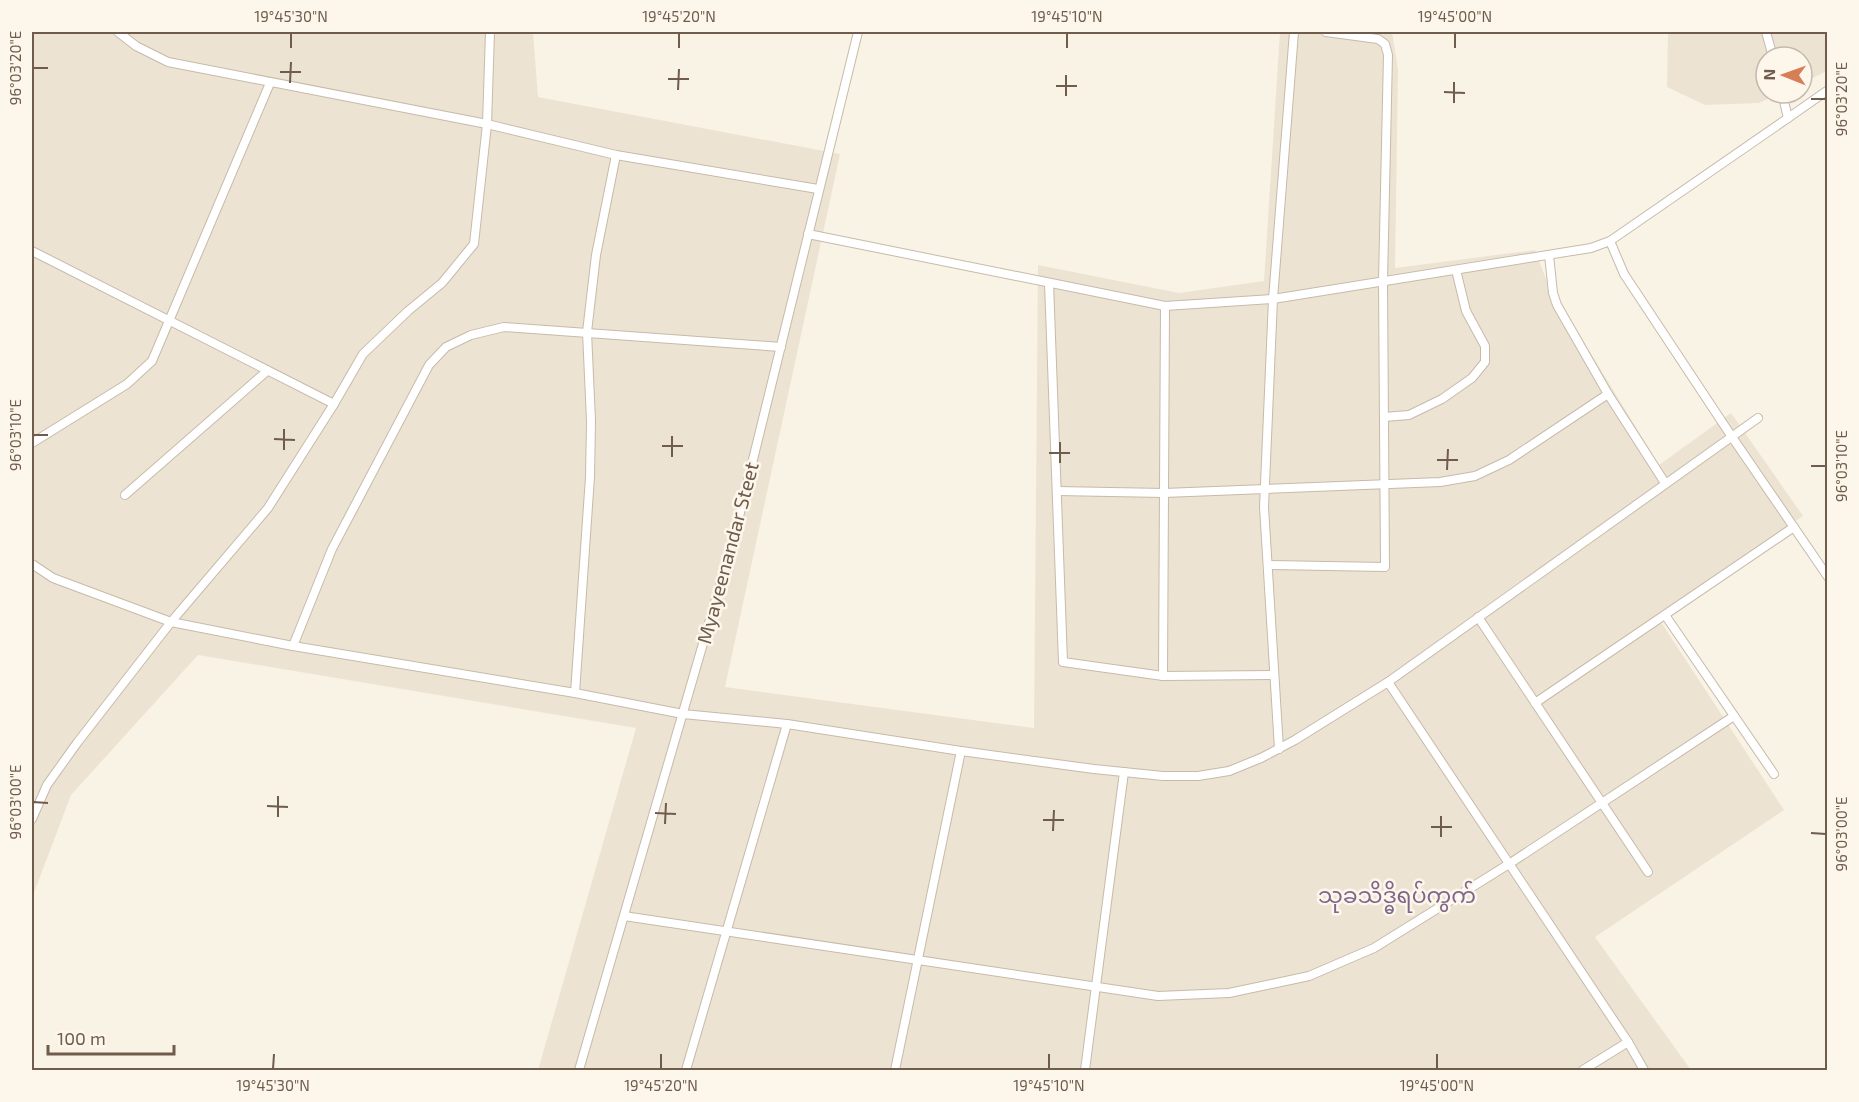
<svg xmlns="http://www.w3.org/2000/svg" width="1859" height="1102" viewBox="0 0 1859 1102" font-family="'Exo 2','Noto Sans Myanmar',sans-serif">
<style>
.residential{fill:#ede3d2}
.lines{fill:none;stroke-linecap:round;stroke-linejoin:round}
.street-casing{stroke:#c7baab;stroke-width:10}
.street{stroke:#fff;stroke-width:8}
.ticks{fill:none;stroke:#6f5c4d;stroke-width:2}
.labels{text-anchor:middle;stroke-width:5;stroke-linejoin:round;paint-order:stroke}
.street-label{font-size:20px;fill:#6f5c4d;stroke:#fdf7eb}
.quarter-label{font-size:22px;fill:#82668c;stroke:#fdf7eb}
.neatline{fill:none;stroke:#6f5c4d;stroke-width:2}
.ticks-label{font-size:15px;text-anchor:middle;fill:#6f5c4d}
</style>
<rect width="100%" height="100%" fill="#f9f3e5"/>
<g class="residential">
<path d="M32 32H533L538 97 840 154 725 687 1034 728 1038 265 1179 293 1264 281 1280 32H1392L1398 70 1395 268 1535 250 1552 295 1574 326 1659 465 1731 413 1803 516 1657 616 1784 810 1595 937 1691 1070H538L636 728 198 655 71 795 32 898Z"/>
<path d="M1668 32H1827V71L1802 83V57H1766V93H1780L1759 103 1705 105 1667 87Z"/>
</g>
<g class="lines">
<defs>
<g id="street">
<path d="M118 32 136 46 168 62 487 124 616 155 818 189"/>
<path d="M1766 32 1773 57"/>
<path d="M1788 118 1828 90"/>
<path d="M808 234 1165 306 1273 299 1591 248 1610 241 1788 118 1782 93"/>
<path d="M1610 241 1624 274 1732 437 1828 577"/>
<path d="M32 251 334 404"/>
<path d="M1549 255 1553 293 1557 305 1608 394 1665 483"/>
<path d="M1049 283 1063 662 1163 676 1274 675"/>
<path d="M1384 417 1409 415 1442 399 1472 378 1485 362V346L1466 311 1456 270"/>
<path d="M32 443 127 384 152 361 270 83"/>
<path d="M1057 491 1164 493 1440 482 1475 476 1509 460 1608 394"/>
<path d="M125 495 267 371"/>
<path d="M32 564 53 578 171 622 293 646 575 693 683 714 787 724 961 751 1094 769 1163 776H1198L1229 771 1261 758 1295 740 1388 682 1758 418"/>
<path d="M1268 565 1385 567 1383 281 1388 55 1385 44 1378 39 1326 32"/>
<path d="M1665 615 1774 774"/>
<path d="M1478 617 1648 872"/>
<path d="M293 646 332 549 429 365 446 347 471 335 504 327 781 347"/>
<path d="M1163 676 1165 306"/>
<path d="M1388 682 1628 1042 1644 1070"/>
<path d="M575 693 590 477 591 421 587 332 596 255 616 155"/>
<path d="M1535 703 1794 527"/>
<path d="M1279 749 1264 507 1273 299 1294 32"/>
<path d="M32 819 47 785 77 743 171 622 268 508 334 404 363 354 408 311 442 283 474 244 487 124 490 32"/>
<path d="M624 916 1158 996 1229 993 1309 976 1374 948 1509 864 1734 716"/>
<path d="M579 1070 734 537 858 32"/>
<path d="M686 1070 787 724"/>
<path d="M895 1070 961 751"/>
<path d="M1085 1070 1124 772"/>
<path d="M1583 1070 1628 1042"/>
</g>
</defs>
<use href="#street" class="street-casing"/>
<use href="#street" class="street"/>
</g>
<path class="ticks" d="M291 48V33M679 48V33M1067 48V33M1455 48V33M33 68H48M280 72H301M668 79H689M290 83 291 62M1056 86H1077M678 90 679 69M1444 92 1465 93M1066 96V75M1811 99H1826M1454 103V82M33 435H48M274 439 295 440M662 446H683M284 450V429M1049 453H1070M672 457V436M1437 460H1458M1060 463V442M1811 466H1826M1447 470 1448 449M33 802 48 803M267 806 288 807M655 813 676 814M278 817V796M1043 820H1064M665 824 666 803M1431 827H1452M1053 831 1054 810M1811 833 1826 834M1441 837V816M273 1069 274 1054M661 1069V1054M1049 1069V1054M1437 1069V1054"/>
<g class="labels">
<g class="street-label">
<text transform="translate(728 553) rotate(-75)" y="7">Myayeenandar Steet</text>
</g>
<g class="quarter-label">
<text x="1397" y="903">သုခသိဒ္ဓိရပ်ကွက်</text>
</g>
</g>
<rect width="1859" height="1102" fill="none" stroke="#fdf7eb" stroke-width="66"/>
<g transform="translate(1784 75) rotate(271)"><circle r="28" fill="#fdf7eb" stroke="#c4b9ac" stroke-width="1.5"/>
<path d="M0-4.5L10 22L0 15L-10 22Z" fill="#d67e58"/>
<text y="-9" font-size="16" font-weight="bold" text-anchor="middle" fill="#6f5c4d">N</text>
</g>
<path d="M48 1045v9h126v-9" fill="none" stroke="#6f5c4d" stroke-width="3"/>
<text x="57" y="1045" font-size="18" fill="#6f5c4d" stroke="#fdf7eb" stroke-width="4.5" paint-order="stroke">100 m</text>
<rect x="33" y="33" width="1793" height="1036" class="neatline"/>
<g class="ticks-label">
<text x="291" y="22">19°45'30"N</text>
<text x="679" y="22">19°45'20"N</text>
<text x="1067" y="22">19°45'10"N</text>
<text x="1455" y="22">19°45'00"N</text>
<text transform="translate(16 68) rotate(-90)" y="5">96°03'20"E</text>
<text transform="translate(1842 99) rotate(-90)" y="5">96°03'20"E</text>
<text transform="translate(16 435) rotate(-90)" y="5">96°03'10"E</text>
<text transform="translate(1842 466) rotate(-90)" y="5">96°03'10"E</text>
<text transform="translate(16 802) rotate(-90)" y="5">96°03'00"E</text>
<text transform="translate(1842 834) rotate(-90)" y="5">96°03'00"E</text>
<text x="273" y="1091">19°45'30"N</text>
<text x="661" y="1091">19°45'20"N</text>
<text x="1049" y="1091">19°45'10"N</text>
<text x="1437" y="1091">19°45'00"N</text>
</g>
</svg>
